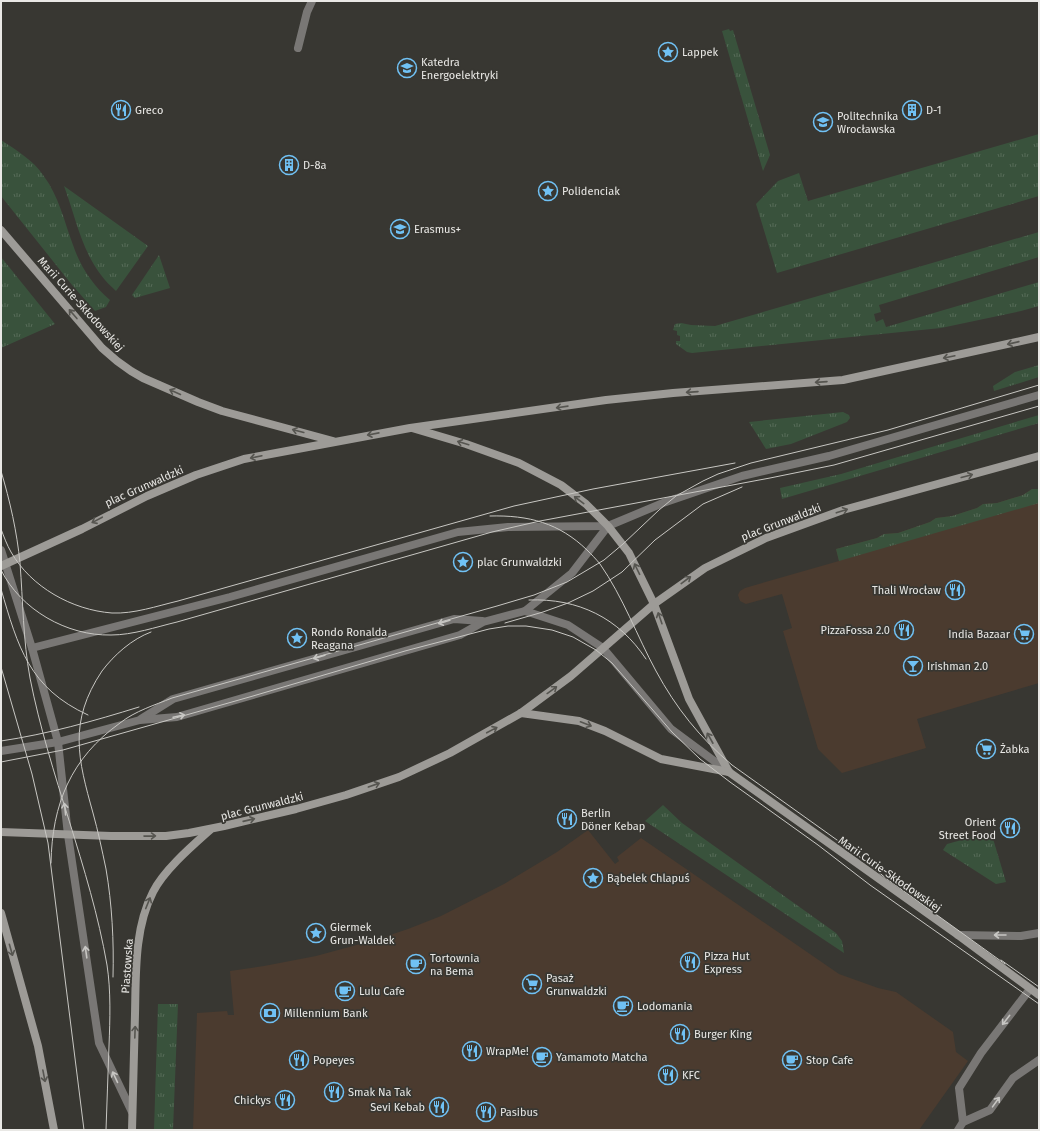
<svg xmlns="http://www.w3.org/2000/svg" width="1040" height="1131" viewBox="0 0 1040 1131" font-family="'Fira Sans',sans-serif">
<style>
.commercial{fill:#4b3b2f}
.grass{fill:url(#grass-tufts)}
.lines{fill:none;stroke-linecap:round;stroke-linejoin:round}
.lane{stroke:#797775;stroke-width:8}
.street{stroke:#797775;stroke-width:8}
.secondary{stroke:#9d9b97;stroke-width:8}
.tram{stroke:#c8c7c3;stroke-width:1}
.oneway{stroke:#565550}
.oneway2{stroke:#c7c6c3}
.labels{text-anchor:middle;stroke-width:3.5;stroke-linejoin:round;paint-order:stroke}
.poi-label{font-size:11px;fill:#e9e8e5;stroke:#383732;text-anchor:start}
.street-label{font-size:11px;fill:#e9e8e5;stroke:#383732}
</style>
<defs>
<pattern id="grass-tufts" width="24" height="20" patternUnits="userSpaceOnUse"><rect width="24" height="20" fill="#39523c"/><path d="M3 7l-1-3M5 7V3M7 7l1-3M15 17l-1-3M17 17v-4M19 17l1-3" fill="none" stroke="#566b58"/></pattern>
</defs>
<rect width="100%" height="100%" fill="#383732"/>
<g class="commercial">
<path d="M1032 489H1039V683L917 719 926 748 842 773 818 749 783 631 792 628 782 594 746 604 740 601 738 595 740 591 745 588 839 561 836 549 877 538 884 534 898 533 930 522 936 518 952 516 977 508 983 504 997 503 1023 495Z"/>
<path d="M588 830 615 864 619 861 617 857 641 838 839 974 878 988 896 992 953 1032 956 1052 968 1061 919 1130H193L197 1013 227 1011 228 1015H234L230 971 264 966 316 956 375 940 408 929 441 916 504 884 557 852Z"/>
</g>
<g class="grass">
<path d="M729 29 730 31 733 30 770 155 763 171 722 31Z"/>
<path d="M1039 134V196L777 273 756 204 778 181 799 173 808 201Z"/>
<path d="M1 140C16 150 33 160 43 175 59 196 64 221 73 245 80 266 93 286 110 300L106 307 95 311 72 285 1 196Z"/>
<path d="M64 186 148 246 116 291C111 286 105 281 101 275 81 249 75 215 64 186Z"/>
<path d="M1039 232V257L879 305 881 312 874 314 876 322 883 319 886 327 1039 282V306L1021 311 941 328 692 353 687 352 676 344V341H680V336L677 335V331L673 330 675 324 681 323 691 325 715 326Z"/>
<path d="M159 255 170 288 135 298 132 295Z"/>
<path d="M1 257 55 324 1 348Z"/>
<path d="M1039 365V377L994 391 993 386 1015 372Z"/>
<path d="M843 412 849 415 850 418 847 422 791 444 766 449 749 422Z"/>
<path d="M1039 415V423L782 499 780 488 841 474Z"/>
<path d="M1032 489H1039V503L839 561 836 549 877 538 884 534 898 533 930 522 936 518 952 516 977 508 983 504 997 503 1023 495Z"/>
<path d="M663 805 682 823 836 933 842 941 844 953 645 821Z"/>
<path d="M991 832 1006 882 996 884 943 850 947 844Z"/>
<path d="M158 1004H178L173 1130H154Z"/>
</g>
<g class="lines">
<g class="lane">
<path d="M298 48 307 12 312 1"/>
<path d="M1 550 32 648 58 742 68 835 99 1043 132 1112"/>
<path d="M525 611 568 625 603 648 671 729 729 772"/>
<path d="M32 648 230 597 458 532 508 527 608 526 663 503 742 476 829 456 1039 395"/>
<path d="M141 719 173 699 454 619 482 621"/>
<path d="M1 751 58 742 140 720 177 717 460 635 483 622 525 611 572 573 608 526"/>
<path d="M963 1122 959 1088 981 1053 1030 989"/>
<path d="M958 1130 963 1122 990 1110 1013 1078 1039 1060"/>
</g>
<path class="street" d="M958 935 1021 936 1039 933"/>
<g class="secondary">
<path d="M1 230 102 348 117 361 131 371 143 378 198 402 222 411 333 441"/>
<path d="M412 428 466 444 519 463 561 485 586 504 608 526 629 553 654 604 689 699 729 772 958 935 1039 995"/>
<path d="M1 566 82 529 147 496 196 475 244 459 410 428 606 400 673 393 843 380 1039 337"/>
<path d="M521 713 579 721 605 731 661 759 729 772"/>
<path d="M1 832 111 836H166L189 833 224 826 296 809 346 795 399 777 450 753 521 713 571 676 654 604 705 568 766 538 843 510 1039 456"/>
<path d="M1 913 38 1046 54 1130"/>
<path d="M132 1130C133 1091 134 1053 135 1014 136 974 134 929 153 892 164 870 192 846 210 830"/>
</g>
<g class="tram">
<path d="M1 471C10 501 17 532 20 563 23 601 23 640 30 678 49 775 90 867 107 965 111 991 110 1019 109 1046 108 1074 107 1102 106 1130"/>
<path d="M490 516C529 515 559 523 587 550 591 554 596 559 600 564 623 597 637 636 656 671 676 708 700 738 732 765L851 850 887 879 1005 964"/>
<path d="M1 529C4 537 7 545 11 552 31 587 72 610 112 613 134 614 157 606 178 601L514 506 593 489 735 463"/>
<path d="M1 570C21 610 67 636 111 635 133 635 156 627 177 622L492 532 540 521 770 478 834 465 1039 406"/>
<path d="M1 589C18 647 29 688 88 715"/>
<path d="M529 600C578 598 619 618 646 659"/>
<path d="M505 623 543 612 568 603 593 591 622 572 655 540 703 504 742 487"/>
<path d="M1 667 32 774 48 843 84 1130"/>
<path d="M1 741C48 734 94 721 139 707"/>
<path d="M1 762 63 750 253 696 405 651 489 629 508 626H526L552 630 573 637 596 650 612 663 672 732 700 759 730 782 818 845 870 885 1039 1004"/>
<path d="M51 863C52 804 71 758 120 723 135 711 155 705 172 698L497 606 534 595 567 582 604 560 623 544 659 510 676 496 703 481 718 474 751 463 888 430 1039 385"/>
<path d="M1001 960 1039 987"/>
<path d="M113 977C114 941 112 904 106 869 102 850 98 831 93 813 78 759 68 722 102 671 114 655 132 639 151 632"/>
</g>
</g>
<defs><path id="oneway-shaft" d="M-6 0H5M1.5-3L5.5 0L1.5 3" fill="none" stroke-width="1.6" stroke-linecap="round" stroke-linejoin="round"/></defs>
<g class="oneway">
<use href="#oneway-shaft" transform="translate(73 314) rotate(-131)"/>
<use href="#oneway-shaft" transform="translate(1013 343) rotate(167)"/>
<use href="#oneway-shaft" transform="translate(949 357) rotate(168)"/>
<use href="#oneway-shaft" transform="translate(821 382) rotate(176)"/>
<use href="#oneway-shaft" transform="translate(175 392) rotate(-156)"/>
<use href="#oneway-shaft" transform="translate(692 392) rotate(176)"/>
<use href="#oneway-shaft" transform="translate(562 407) rotate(172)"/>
<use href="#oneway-shaft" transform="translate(298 431) rotate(-165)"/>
<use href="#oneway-shaft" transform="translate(373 434) rotate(169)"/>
<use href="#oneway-shaft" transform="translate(463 443) rotate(-163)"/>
<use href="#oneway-shaft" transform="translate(256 457) rotate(168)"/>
<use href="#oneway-shaft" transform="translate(967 476) rotate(-15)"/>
<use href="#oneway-shaft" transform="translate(579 500) rotate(-143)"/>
<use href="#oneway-shaft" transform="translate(842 511) rotate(-18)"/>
<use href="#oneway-shaft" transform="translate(97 520) rotate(152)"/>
<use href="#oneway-shaft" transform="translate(637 569) rotate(-116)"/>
<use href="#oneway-shaft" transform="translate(686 580) rotate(-37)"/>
<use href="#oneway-shaft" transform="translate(660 618) rotate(-109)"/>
<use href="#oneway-shaft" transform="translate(552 690) rotate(-36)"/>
<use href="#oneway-shaft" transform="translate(586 724) rotate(21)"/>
<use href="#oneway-shaft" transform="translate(492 730) rotate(-28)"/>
<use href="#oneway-shaft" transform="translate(710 738) rotate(-119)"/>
<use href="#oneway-shaft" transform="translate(374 785) rotate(-19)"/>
<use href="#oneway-shaft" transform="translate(249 820) rotate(-13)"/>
<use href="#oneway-shaft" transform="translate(150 836) rotate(-1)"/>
<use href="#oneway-shaft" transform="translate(148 903) rotate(-68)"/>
<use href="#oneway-shaft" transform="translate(11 950) rotate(74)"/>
<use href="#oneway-shaft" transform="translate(135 1032) rotate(-88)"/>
<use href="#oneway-shaft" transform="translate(44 1076) rotate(79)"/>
</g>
<g class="oneway2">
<use href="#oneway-shaft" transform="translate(444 622) rotate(164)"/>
<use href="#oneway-shaft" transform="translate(319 657) rotate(164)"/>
<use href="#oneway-shaft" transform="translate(179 716) rotate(-12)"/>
<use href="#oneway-shaft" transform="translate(65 809) rotate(-96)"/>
<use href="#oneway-shaft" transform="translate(1000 935) rotate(-180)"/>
<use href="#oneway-shaft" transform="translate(86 952) rotate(-98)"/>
<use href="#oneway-shaft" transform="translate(1006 1020) rotate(128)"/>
<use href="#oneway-shaft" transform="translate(115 1077) rotate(-115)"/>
<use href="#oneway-shaft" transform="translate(996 1102) rotate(-54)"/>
</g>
<defs>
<symbol id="sight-ring" viewBox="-11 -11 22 22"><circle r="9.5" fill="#383732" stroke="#70c1f4" stroke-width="1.5"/><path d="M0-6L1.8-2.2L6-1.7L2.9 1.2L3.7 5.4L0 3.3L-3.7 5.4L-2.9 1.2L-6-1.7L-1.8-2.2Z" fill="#70c1f4"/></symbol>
<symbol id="university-ring" viewBox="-11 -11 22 22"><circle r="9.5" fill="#383732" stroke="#70c1f4" stroke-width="1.5"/><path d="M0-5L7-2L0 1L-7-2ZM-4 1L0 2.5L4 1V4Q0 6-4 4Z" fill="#70c1f4"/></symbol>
<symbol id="restaurant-ring" viewBox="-11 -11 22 22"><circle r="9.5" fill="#383732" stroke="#70c1f4" stroke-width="1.5"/><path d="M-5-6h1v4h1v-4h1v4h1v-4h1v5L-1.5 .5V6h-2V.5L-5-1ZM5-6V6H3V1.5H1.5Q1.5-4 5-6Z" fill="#70c1f4"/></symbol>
<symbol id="building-ring" viewBox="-11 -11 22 22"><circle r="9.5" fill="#383732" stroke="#70c1f4" stroke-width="1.5"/><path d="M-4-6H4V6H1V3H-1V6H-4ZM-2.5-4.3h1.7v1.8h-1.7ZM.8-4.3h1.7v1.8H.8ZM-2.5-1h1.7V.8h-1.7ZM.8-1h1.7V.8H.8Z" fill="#70c1f4"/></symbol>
<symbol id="supermarket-ring" viewBox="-11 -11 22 22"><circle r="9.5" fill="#383732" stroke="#70c1f4" stroke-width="1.5"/><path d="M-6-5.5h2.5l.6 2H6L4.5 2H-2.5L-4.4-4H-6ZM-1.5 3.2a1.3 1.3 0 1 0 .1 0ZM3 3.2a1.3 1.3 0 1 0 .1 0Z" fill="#70c1f4"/></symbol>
<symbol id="bar-ring" viewBox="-11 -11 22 22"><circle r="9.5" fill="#383732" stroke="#70c1f4" stroke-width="1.5"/><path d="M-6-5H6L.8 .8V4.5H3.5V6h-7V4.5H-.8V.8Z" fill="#70c1f4"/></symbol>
<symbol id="cafe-ring" viewBox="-11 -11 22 22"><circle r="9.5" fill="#383732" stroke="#70c1f4" stroke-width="1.5"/><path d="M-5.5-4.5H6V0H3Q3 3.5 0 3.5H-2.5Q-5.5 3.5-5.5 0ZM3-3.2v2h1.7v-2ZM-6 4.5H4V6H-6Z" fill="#70c1f4"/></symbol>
<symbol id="bank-ring" viewBox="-11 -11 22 22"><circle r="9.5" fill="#383732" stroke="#70c1f4" stroke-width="1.5"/><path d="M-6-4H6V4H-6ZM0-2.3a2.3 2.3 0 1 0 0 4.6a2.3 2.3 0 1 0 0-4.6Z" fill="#70c1f4"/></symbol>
</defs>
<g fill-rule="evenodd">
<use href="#sight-ring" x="657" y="41" width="22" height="22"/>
<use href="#university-ring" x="396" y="57" width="22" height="22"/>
<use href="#restaurant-ring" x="110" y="99" width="22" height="22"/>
<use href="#building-ring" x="901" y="99" width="22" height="22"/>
<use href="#university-ring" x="812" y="111" width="22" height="22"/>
<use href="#building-ring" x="278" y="154" width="22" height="22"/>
<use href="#sight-ring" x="537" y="180" width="22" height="22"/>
<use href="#university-ring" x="389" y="218" width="22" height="22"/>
<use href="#sight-ring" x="452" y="551" width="22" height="22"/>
<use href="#restaurant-ring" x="944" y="579" width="22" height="22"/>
<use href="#restaurant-ring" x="893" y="619" width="22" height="22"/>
<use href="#supermarket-ring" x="1013" y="623" width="22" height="22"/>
<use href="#sight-ring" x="286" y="627" width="22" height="22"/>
<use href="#bar-ring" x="902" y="655" width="22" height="22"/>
<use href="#supermarket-ring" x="975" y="738" width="22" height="22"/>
<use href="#restaurant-ring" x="556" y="808" width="22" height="22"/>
<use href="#restaurant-ring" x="999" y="817" width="22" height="22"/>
<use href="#sight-ring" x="582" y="867" width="22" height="22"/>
<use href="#sight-ring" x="305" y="922" width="22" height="22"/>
<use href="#restaurant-ring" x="679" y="951" width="22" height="22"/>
<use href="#cafe-ring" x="405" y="953" width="22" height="22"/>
<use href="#supermarket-ring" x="521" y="973" width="22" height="22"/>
<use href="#cafe-ring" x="334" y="980" width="22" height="22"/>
<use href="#cafe-ring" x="612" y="995" width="22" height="22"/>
<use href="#bank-ring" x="259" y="1002" width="22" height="22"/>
<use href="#restaurant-ring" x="669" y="1023" width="22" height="22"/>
<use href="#restaurant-ring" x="461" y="1040" width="22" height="22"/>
<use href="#cafe-ring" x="531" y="1046" width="22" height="22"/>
<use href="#restaurant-ring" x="288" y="1049" width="22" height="22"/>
<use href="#cafe-ring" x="781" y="1049" width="22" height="22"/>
<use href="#restaurant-ring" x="657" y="1064" width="22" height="22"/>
<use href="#restaurant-ring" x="323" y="1081" width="22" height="22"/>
<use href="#restaurant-ring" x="274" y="1089" width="22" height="22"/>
<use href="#restaurant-ring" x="428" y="1096" width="22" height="22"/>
<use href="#restaurant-ring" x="475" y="1101" width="22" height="22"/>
</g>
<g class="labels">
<g class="poi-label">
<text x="682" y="56">Lappek</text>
<text x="421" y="66">Katedra<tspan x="421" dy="13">Energoelektryki</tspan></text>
<text x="135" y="114">Greco</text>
<text x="926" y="114">D-1</text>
<text x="837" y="120">Politechnika<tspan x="837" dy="13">Wrocławska</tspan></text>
<text x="303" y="169">D-8a</text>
<text x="562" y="195">Polidenciak</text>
<text x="414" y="233">Erasmus+</text>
<text x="477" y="566">plac Grunwaldzki</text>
<text x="941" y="594" text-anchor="end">Thali Wrocław</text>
<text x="890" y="634" text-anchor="end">PizzaFossa 2.0</text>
<text x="311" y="636">Rondo Ronalda<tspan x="311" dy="13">Reagana</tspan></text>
<text x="1010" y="638" text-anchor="end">India Bazaar</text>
<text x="927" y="670">Irishman 2.0</text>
<text x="1000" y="753">Żabka</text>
<text x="581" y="817">Berlin<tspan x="581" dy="13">Döner Kebap</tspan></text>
<text x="996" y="826" text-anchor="end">Orient<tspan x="996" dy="13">Street Food</tspan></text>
<text x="607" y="882">Bąbelek Chlapuś</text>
<text x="330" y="931">Giermek<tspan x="330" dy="13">Grun-Waldek</tspan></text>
<text x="704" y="960">Pizza Hut<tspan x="704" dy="13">Express</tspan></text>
<text x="430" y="962">Tortownia<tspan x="430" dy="13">na Bema</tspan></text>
<text x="546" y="982">Pasaż<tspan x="546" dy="13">Grunwaldzki</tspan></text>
<text x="359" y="995">Lulu Cafe</text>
<text x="637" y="1010">Lodomania</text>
<text x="284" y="1017">Millennium Bank</text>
<text x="694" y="1038">Burger King</text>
<text x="486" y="1055">WrapMe!</text>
<text x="556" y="1061">Yamamoto Matcha</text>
<text x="313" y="1064">Popeyes</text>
<text x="806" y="1064">Stop Cafe</text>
<text x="682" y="1079">KFC</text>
<text x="348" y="1096">Smak Na Tak</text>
<text x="271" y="1104" text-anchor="end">Chickys</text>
<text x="425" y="1111" text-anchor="end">Sevi Kebab</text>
<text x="500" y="1116">Pasibus</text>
</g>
<g class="street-label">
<text transform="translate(81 304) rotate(48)" y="4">Marii Curie-Skłodowskiej</text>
<text transform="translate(144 486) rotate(-24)" y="4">plac Grunwaldzki</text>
<text transform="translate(781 522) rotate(-21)" y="4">plac Grunwaldzki</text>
<text transform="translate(262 806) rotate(-14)" y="4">plac Grunwaldzki</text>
<text transform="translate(890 874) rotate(35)" y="4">Marii Curie-Skłodowskiej</text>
<text transform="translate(127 966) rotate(-86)" y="4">Piastowska</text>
</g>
</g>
<rect width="1040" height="1131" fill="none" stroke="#e9e8e5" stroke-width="4"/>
</svg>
